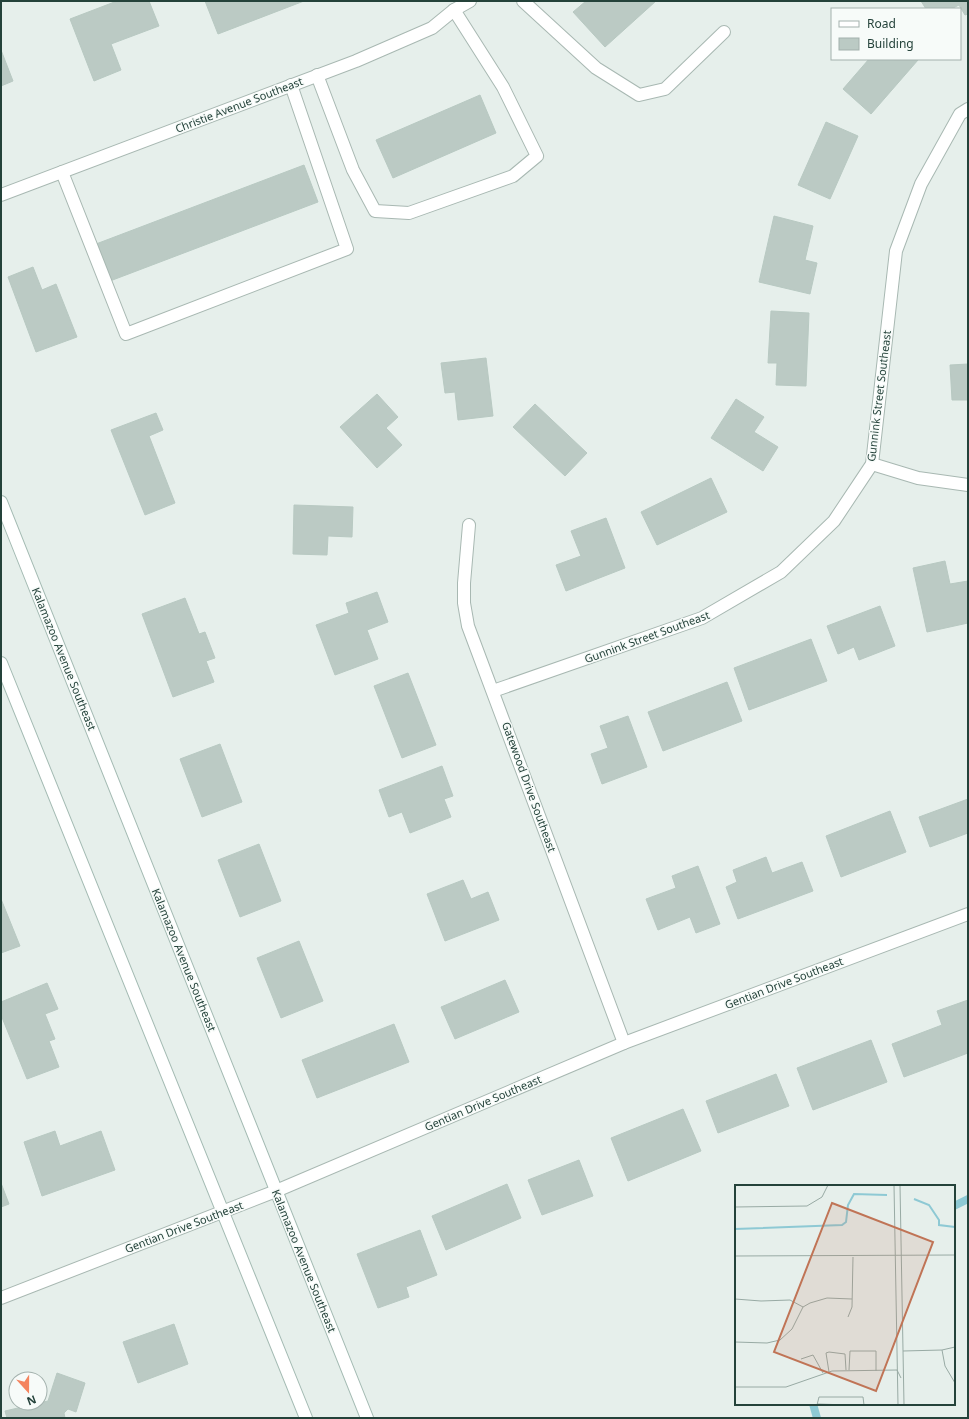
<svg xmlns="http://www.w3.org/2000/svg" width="969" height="1419" viewBox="0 0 969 1419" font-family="'Noto Sans',sans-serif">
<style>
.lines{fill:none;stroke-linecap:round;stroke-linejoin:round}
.stream{stroke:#8ec9d4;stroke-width:8}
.building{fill:#bbcac4;stroke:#b8c9c2}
.service-casing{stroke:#a8b8b2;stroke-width:14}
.minor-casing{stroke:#a8b8b2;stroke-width:14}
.secondary-casing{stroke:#a4bbb3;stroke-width:14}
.service{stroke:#fff;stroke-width:12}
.minor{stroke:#fff;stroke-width:12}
.secondary{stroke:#fff;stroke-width:12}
.labels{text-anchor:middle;stroke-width:3;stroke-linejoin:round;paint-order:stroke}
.street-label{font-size:11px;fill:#24423a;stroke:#f7fbf9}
.inset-river{fill:none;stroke:#8ec9d4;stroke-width:2}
.inset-road{fill:none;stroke:#98aaa4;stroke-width:1}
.view{fill:#c07456;fill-opacity:0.15;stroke:#c07456;stroke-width:2}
.inset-edge{fill:none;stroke:#24423a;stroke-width:2}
</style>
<rect width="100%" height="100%" fill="#e6efeb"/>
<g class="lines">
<g class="stream">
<path d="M954 1206 968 1199"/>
<path d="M813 1404 817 1418"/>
</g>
</g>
<g class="building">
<path d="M117 1H149L159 26 111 44 121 70 94 81 70 19Z"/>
<path d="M205 1H304L218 34Z"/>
<path d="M586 1H656L605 47 573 12Z"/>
<path d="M921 1H968V14L965 15 959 5 951 9H926Z"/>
<path d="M1 50 13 81 1 86Z"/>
<path d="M869 59 918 60 871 114 843 89Z"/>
<path d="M480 95 496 133 393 178 376 140Z"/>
<path d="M826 122 858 136 830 199 798 185Z"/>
<path d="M304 165 318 202 110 281 96 244Z"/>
<path d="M774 216 813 226 805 260 817 263 810 294 759 282Z"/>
<path d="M33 267 42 290 56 284 77 337 36 352 8 277Z"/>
<path d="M771 311 809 313 806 386 776 385 777 363H768Z"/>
<path d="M486 358 493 416 458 420 455 392 445 393 441 363Z"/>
<path d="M968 364V400H952L950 365Z"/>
<path d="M377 394 398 417 386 428 402 445 377 468 340 427Z"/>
<path d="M736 399 764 417 754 432 778 447 763 471 711 438Z"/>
<path d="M535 404 587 453 565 476 513 427Z"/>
<path d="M156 413 163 430 149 436 175 503 145 515 111 430Z"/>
<path d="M711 478 727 512 657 545 641 512Z"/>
<path d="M294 505 353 507 352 537 328 536 327 555 293 554Z"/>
<path d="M606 518 625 568 566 591 556 565 581 556 571 531Z"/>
<path d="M945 561 950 584 968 581V623L927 632 913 568Z"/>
<path d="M377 592 388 622 367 630 378 659 335 675 316 625 349 613 346 603Z"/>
<path d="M185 598 199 634 205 632 215 658 206 661 214 682 173 697 142 614Z"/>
<path d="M880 606 895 646 859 660 854 647 838 654 827 626Z"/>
<path d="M811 639 827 681 749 710 734 668Z"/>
<path d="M408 673 436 745 402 758 374 686Z"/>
<path d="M727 682 742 721 663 751 648 712Z"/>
<path d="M628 716 647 767 602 784 591 754 608 748 600 726Z"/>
<path d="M220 744 242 802 202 817 180 759Z"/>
<path d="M442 766 453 796 444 799 451 817 410 833 402 812 389 817 379 790Z"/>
<path d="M968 799V833L930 847 919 817Z"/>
<path d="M890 811 906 852 841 877 826 836Z"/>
<path d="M259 844 281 901 240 917 218 860Z"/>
<path d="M766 857 772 873 802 862 813 891 738 919 726 887 737 882 733 870Z"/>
<path d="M698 866 720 924 696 933 690 917 658 930 646 899 676 888 672 876Z"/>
<path d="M463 880 471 899 488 892 499 920 445 941 427 894Z"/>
<path d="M1 899 20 946 1 953Z"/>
<path d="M299 941 323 1001 281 1018 257 958Z"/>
<path d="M505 980 519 1012 455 1039 441 1007Z"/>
<path d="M47 983 58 1009 45 1014 55 1039 49 1041 59 1067 27 1079 1 1015V1002Z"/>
<path d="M968 1000V1053L904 1077 892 1044 942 1025 937 1011Z"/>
<path d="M394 1024 409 1062 317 1098 302 1060Z"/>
<path d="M871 1040 887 1082 813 1110 797 1068Z"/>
<path d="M776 1074 789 1106 718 1133 706 1101Z"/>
<path d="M683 1109 701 1151 628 1181 611 1138Z"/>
<path d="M55 1131 60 1146 101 1131 115 1170 42 1196 24 1142Z"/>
<path d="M579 1160 593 1196 542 1215 528 1180Z"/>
<path d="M1 1183 9 1204 1 1207Z"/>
<path d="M507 1184 521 1218 446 1250 432 1216Z"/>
<path d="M420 1230 437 1275 406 1287 409 1297 378 1308 357 1254Z"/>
<path d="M174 1324 188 1364 138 1383 123 1342Z"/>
<path d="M57 1373 85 1383 76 1412 68 1409 64 1413 65 1418H7L5 1411 48 1401Z"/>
</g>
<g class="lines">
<defs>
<g id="service">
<path d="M523 1 596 68 639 95 665 89 724 32"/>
<path d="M317 75 353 170 375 211 409 213 513 176 537 156 503 87 454 10"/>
<path d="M62 172 126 334 347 249 291 85"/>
</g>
<g id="minor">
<path d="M1 195 356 61 432 28 454 10 470 1"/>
<path d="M872 464 918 478 968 485"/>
<path d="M469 525 464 583V603L468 626 624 1043"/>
<path d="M493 691 702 618 781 572 834 521 872 464 896 251 921 184 960 114 968 109"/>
<path d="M1 1298 276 1191 624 1043 968 914"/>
</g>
<g id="secondary">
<path d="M1 502 367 1418"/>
<path d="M1 663 306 1418"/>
</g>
</defs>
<use href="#service" class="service-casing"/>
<use href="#minor" class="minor-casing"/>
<use href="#secondary" class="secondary-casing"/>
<use href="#service" class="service"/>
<use href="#minor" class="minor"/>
<use href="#secondary" class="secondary"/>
</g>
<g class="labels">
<g class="street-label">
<text transform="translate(239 105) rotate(-21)" y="4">Christie Avenue Southeast</text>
<text transform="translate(879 396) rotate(-83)" y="4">Gunnink Street Southeast</text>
<text transform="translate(647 637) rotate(-20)" y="4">Gunnink Street Southeast</text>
<text transform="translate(64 659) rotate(68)" y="4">Kalamazoo Avenue Southeast</text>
<text transform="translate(529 787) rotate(70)" y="4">Gatewood Drive Southeast</text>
<text transform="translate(184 960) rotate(68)" y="4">Kalamazoo Avenue Southeast</text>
<text transform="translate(784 983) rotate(-21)" y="4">Gentian Drive Southeast</text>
<text transform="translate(483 1103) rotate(-23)" y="4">Gentian Drive Southeast</text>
<text transform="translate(184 1227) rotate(-21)" y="4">Gentian Drive Southeast</text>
<text transform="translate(304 1261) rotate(68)" y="4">Kalamazoo Avenue Southeast</text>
</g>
</g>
<g transform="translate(735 1185)">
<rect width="220" height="220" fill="#e6efeb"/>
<path class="inset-river" d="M179 14 194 20 204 35V40L220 42M0 44 107 40 111 37 113 20 119 9 152 10"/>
<path class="inset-road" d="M159 0 163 220M165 0 169 220M0 22 72 21 87 12 93 0M0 71 220 70M0 114 26 116 55 115 68 122M113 132 117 122 118 72M0 157 32 158 45 155 57 144 68 122 75 118 92 113 117 114M207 165 210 181 220 198M168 166 207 165 220 162M66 174 78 170 88 188M114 185 115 166H141V186M94 187 91 168 94 167 110 169 111 185M0 202H51L97 186 162 185 166 193M82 219 114 220M82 220 84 212H128L129 220"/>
<path class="view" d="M97 18 198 57 141 206 39 167Z"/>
<rect width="220" height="220" class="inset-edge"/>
</g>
<rect width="969" height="1419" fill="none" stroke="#24423a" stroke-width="4"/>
<rect x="831" y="8" width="130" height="52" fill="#f7fbf9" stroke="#a3b1ad"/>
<rect x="839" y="21" width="20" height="6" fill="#ffffff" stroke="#a3b1ad"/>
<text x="867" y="28" font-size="12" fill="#24423a">Road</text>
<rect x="839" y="38" width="20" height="12" fill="#bbcac4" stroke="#a3b1ad"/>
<text x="867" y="48" font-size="12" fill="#24423a">Building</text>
<g transform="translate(28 1391) rotate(159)"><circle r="19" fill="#f7fbf9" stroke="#a3b1ad"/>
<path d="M0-3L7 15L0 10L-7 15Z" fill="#f4845f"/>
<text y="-6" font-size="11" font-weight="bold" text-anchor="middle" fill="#24423a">N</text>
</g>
</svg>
